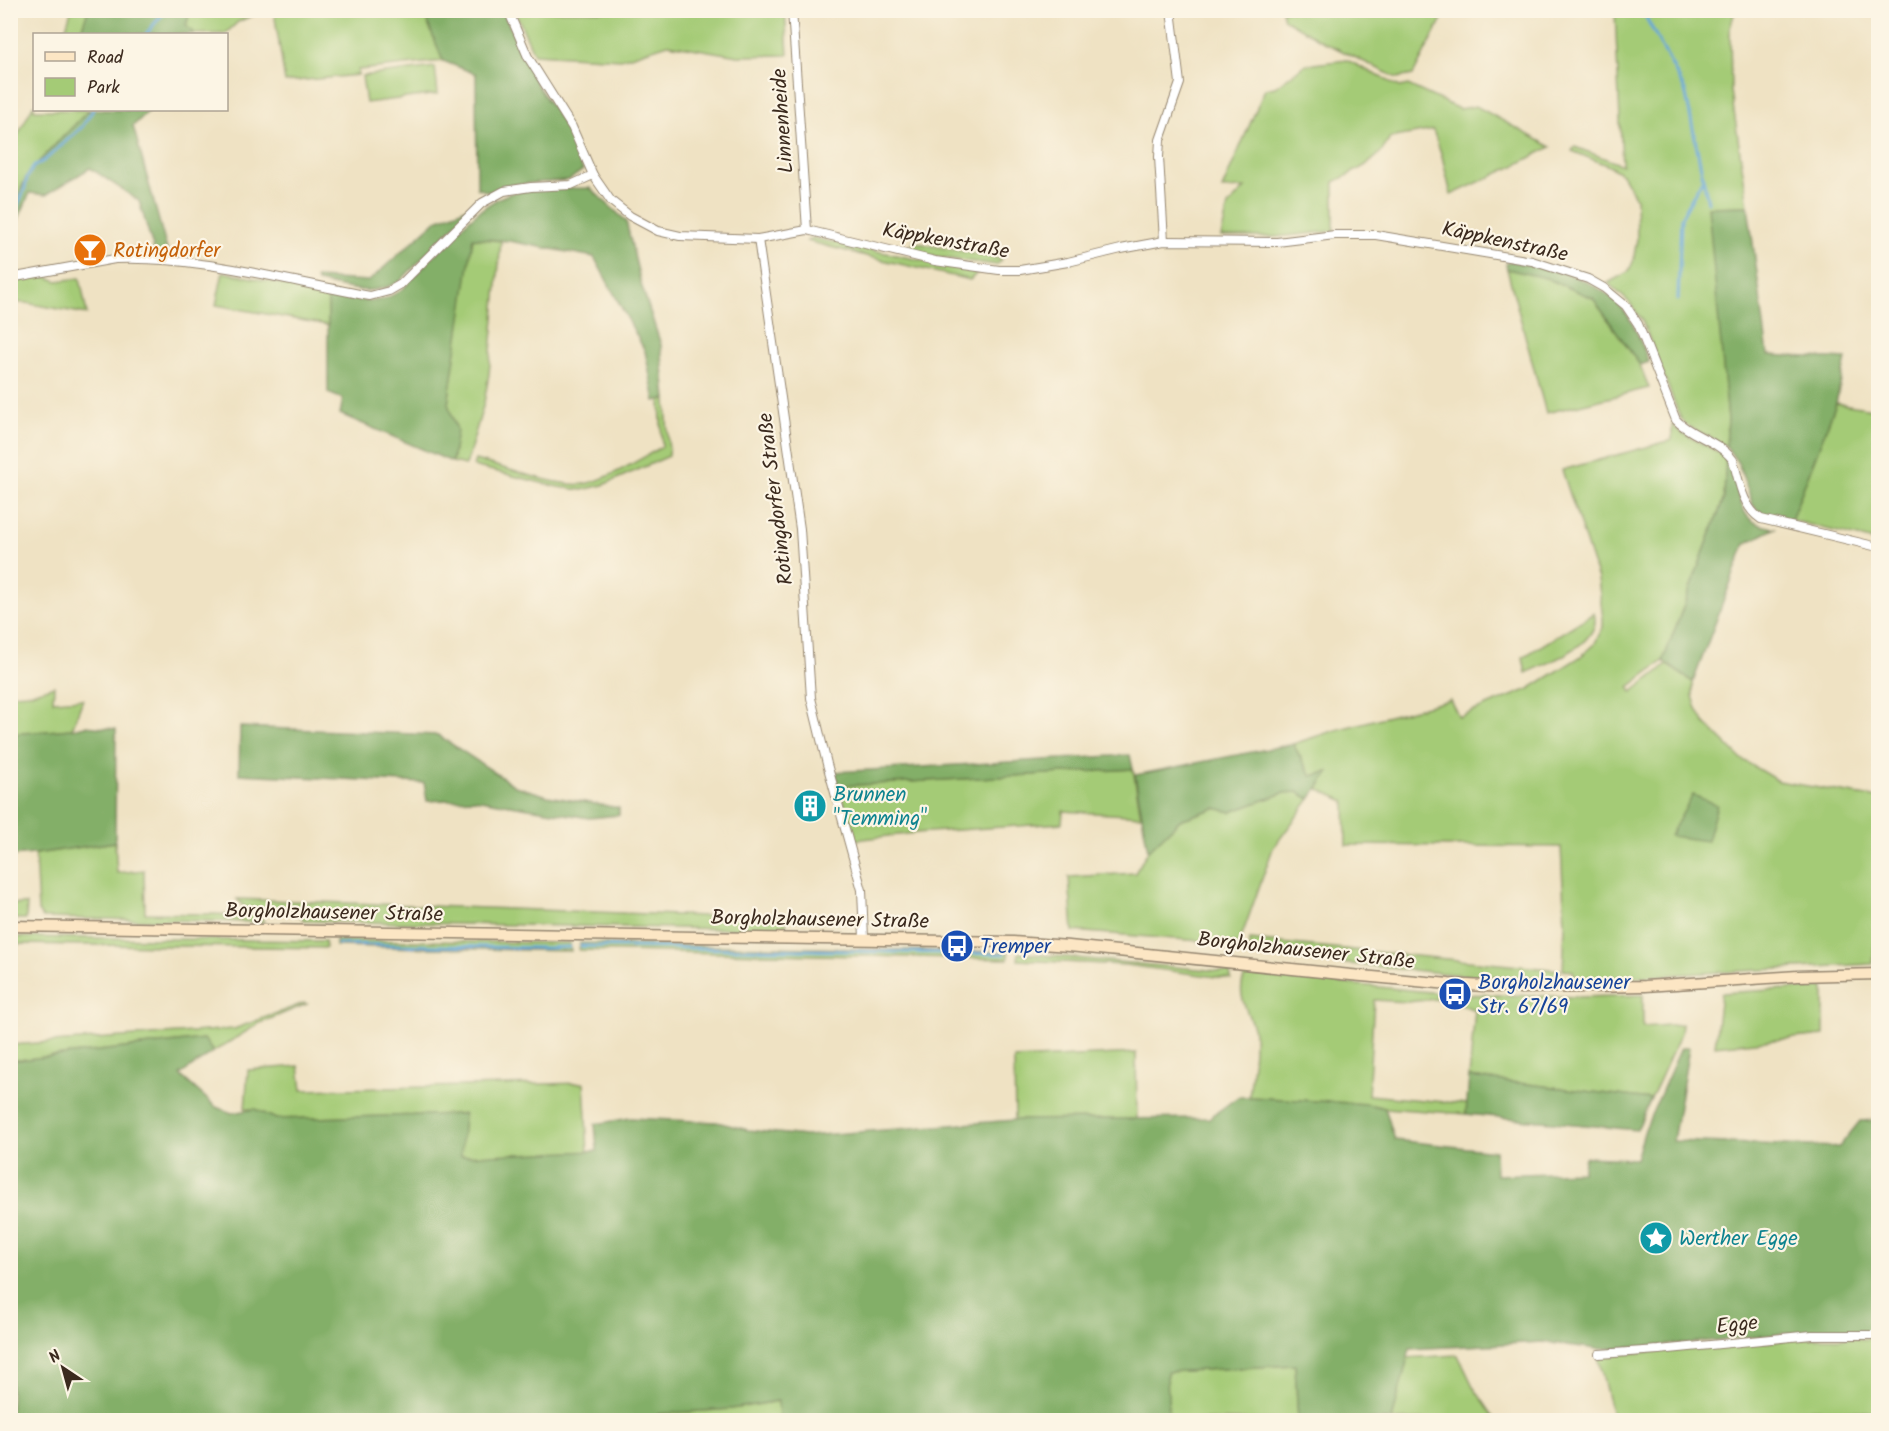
<svg xmlns="http://www.w3.org/2000/svg" width="1889" height="1431" viewBox="0 0 1889 1431" font-family="Kalam,sans-serif">
<style>
.green{fill:#a4cb76;stroke:#707a4a;stroke-width:1.5}
.forest{fill:#83af67;stroke:#5f6c42;stroke-width:1.5}
.lines{fill:none;stroke-linecap:round;stroke-linejoin:round}
.stream{stroke:#64a6d8;stroke-width:3}
.street-casing{stroke:#958670;stroke-width:10}
.secondary-casing{stroke:#958670;stroke-width:13}
.street{stroke:#fff;stroke-width:8}
.secondary{stroke:#fce6c4;stroke-width:10}
.labels{text-anchor:middle;stroke-width:4.5;stroke-linejoin:round;paint-order:stroke}
.street-label{font-size:21px;fill:#3b2a1e;stroke:#fcf5e5}
.food-label{font-size:21px;fill:#c56008;stroke:#fcf5e5;text-anchor:start}
.culture-label{font-size:21px;fill:#0d838f;stroke:#fcf5e5;text-anchor:start}
.transit-label{font-size:21px;fill:#164399;stroke:#fcf5e5;text-anchor:start}
</style>
<rect width="100%" height="100%" fill="#fcf5e5"/>
<filter id="ink" filterUnits="userSpaceOnUse"><feTurbulence type="fractalNoise" baseFrequency=".0167" numOctaves="2"/><feDisplacementMap in="SourceGraphic" scale="12" xChannelSelector="R" yChannelSelector="G"/><feConvolveMatrix kernelMatrix="1 2 1 2 8 2 1 2 1" color-interpolation-filters="sRGB"/></filter>
<filter id="wash" filterUnits="userSpaceOnUse"><feTurbulence type="fractalNoise" baseFrequency=".008" numOctaves="4" result="noise"/><feDisplacementMap in="SourceGraphic" scale="24" xChannelSelector="R" yChannelSelector="G"/><feGaussianBlur stdDeviation="1.35" result="paint"/><feColorMatrix in="noise" values="0 0 0 0 0 0 0 0 0 0 0 0 0 0 0 0 0 1.4 0 .05"/><feComposite in="paint" operator="in"/></filter>
<g filter="url(#wash)">
<rect width="100%" height="100%" fill="#efe2c3"/>
<g class="green">
<path d="M71 11H88L82 30 88 34H64Z"/>
<path d="M190 11H263L238 22 225 34H195L186 26Z"/>
<path d="M274 11H423L443 61 358 70V75L285 82Z"/>
<path d="M515 11H785L788 55 738 56 668 44 621 59 534 54Z"/>
<path d="M1282 11V10L1446 11 1413 75 1397 78 1324 42 1284 19Z"/>
<path d="M1615 11H1735L1730 28 1731 91 1748 206 1709 207 1728 420 1726 446 1686 425 1680 417 1642 320 1630 303 1608 283 1628 272 1633 262 1637 239 1636 198 1622 174 1611 167 1572 151 1575 147 1622 165Z"/>
<path d="M1347 60 1400 87 1408 85 1459 109 1476 106 1551 147 1516 165 1451 195 1442 156 1433 130 1390 138C1378 163 1357 170 1334 182V231L1276 237H1221L1228 206 1245 188 1222 189 1265 89 1275 87 1305 65Z"/>
<path d="M435 67 438 94 366 103 362 76Z"/>
<path d="M34 104V110H89L29 172 11 210V148Z"/>
<path d="M472 238 501 241 489 374 484 403 466 465 452 462 457 430 448 404Z"/>
<path d="M813 238 978 272 970 280 878 259 807 241Z"/>
<path d="M913 242 1001 259 997 265 936 257 912 252Z"/>
<path d="M1507 269 1546 278 1593 298 1640 365 1649 388 1546 413Z"/>
<path d="M223 272 328 293V325L216 305Z"/>
<path d="M45 276 57 281 80 278 87 314 26 303 11 302V281Z"/>
<path d="M666 399 669 456 603 485 582 490 558 487 473 466 475 460C499 466 562 488 583 484 606 481 641 458 662 447L660 400Z"/>
<path d="M1836 403 1878 410V542L1791 520Z"/>
<path d="M1672 425 1682 433 1726 456 1724 498 1663 661 1629 687 1632 692 1667 665 1693 682V696L1697 709 1704 722 1741 759 1778 781 1878 798V906L1873 964 1576 980 1573 971 1563 970 1565 925 1561 847 1346 845 1345 801 1318 789 1328 772 1311 776 1293 744 1336 730 1450 700 1459 717 1529 689 1580 657 1594 645 1603 627V619L1598 579 1562 470 1672 440Z"/>
<path d="M1594 613C1604 643 1546 664 1526 673L1523 657Z"/>
<path d="M54 686 53 701 83 699 72 729 11 734V694L31 693Z"/>
<path d="M1133 769 1141 816 1063 811 1062 823 915 833 855 840 839 786Z"/>
<path d="M1298 792 1310 799 1273 848 1239 944 1073 931 1069 877 1135 873 1148 851 1180 820 1215 808 1231 812 1283 793Z"/>
<path d="M115 842 117 873 144 870 145 913 260 915 264 922 43 918 38 911 35 854Z"/>
<path d="M237 899 787 919 785 930 305 921 294 909 245 908Z"/>
<path d="M11 904H27L26 919H11Z"/>
<path d="M11 937 325 941 326 948 11 944Z"/>
<path d="M336 940 570 943 571 951 336 946Z"/>
<path d="M1250 940 1560 970 1561 980 1483 977 1248 954Z"/>
<path d="M580 943 1008 952V959L579 950Z"/>
<path d="M1019 953 1230 972 1231 979 1126 965 1018 960Z"/>
<path d="M1246 974 1440 993 1437 999 1407 1002 1374 1000 1368 1095 1467 1104 1466 1114 1385 1108 1367 1104 1249 1097C1251 1080 1257 1042 1253 1027 1247 1009 1235 993 1246 974Z"/>
<path d="M1824 987V1035L1715 1046 1721 993Z"/>
<path d="M1454 994 1581 997 1643 995V1027L1682 1024 1681 1033 1651 1099 1469 1077 1475 1010 1452 1001Z"/>
<path d="M304 1003 307 1004 260 1023 213 1052 203 1039 11 1061V1045L234 1029Z"/>
<path d="M1136 1053 1137 1119 1015 1120 1014 1059Z"/>
<path d="M299 1066 302 1090 584 1083 588 1152 460 1156 463 1114 276 1119 255 1109H245L248 1070Z"/>
<path d="M1812 1338 1878 1339V1412L1812 1409 1729 1420H1613L1598 1356Z"/>
<path d="M1458 1355 1474 1388 1496 1420H1392L1407 1358Z"/>
<path d="M1295 1365 1298 1420H1169L1166 1372Z"/>
<path d="M779 1401V1420H658L657 1414 731 1409Z"/>
</g>
<g class="forest">
<path d="M190 10 186 26 195 34H88L81 30 88 11Z"/>
<path d="M423 11H503L524 59 537 85 568 131 583 170 569 180 508 185 491 193 477 188 476 74 443 61Z"/>
<path d="M89 110H150L133 126 169 257H156L139 201 90 168 46 195 30 193 11 236V210L29 172Z"/>
<path d="M590 188 626 221 641 284 661 345 666 399 655 401 645 351 594 257 509 241 473 238 448 404 457 430 452 462 340 414 343 399 328 393V293C359 300 376 309 404 288 431 260 472 208 506 195 528 186 566 189 590 188Z"/>
<path d="M476 204 400 281C370 298 348 288 317 282L316 278 369 281 437 220Z"/>
<path d="M1748 206 1768 355 1846 359 1836 403 1791 520 1763 516 1753 505 1738 463 1726 446 1728 420 1708 207Z"/>
<path d="M1510 261C1551 268 1602 278 1628 316 1637 330 1642 346 1649 362L1640 365 1593 298 1546 278 1507 269 1506 264Z"/>
<path d="M1726 456C1736 472 1738 507 1749 518 1756 525 1766 526 1775 528L1745 544 1693 682 1663 661 1724 498Z"/>
<path d="M85 726 116 729 115 842 35 854 11 856V734L72 729Z"/>
<path d="M240 727 438 735 515 786 548 796 619 808V815L589 818 474 799 427 801 424 783 239 774Z"/>
<path d="M1293 744 1311 776 1329 772 1310 799 1298 792 1283 793 1231 812 1215 808 1180 820 1148 851 1135 775Z"/>
<path d="M1130 755 1133 769 839 786 835 772Z"/>
<path d="M1693 795 1717 805 1707 841 1670 836Z"/>
<path d="M204 1039 213 1052 180 1075 216 1107 232 1113 255 1109 276 1119 464 1114 461 1156 597 1151 595 1124 630 1118 717 1122 748 1130 806 1136 1015 1120 1209 1118 1238 1097H1249L1367 1104 1385 1108 1395 1140 1495 1151 1496 1175 1582 1172 1585 1157 1636 1159 1645 1129 1681 1048H1689L1673 1141 1839 1147 1860 1121 1878 1120V1332L1813 1331 1657 1346 1598 1349 1543 1342 1410 1349 1392 1420H1298L1295 1365 1167 1372 1169 1420H779L778 1401 731 1409 658 1414V1420H11L10 1061Z"/>
<path d="M1469 1077 1651 1099 1637 1130 1466 1114Z"/>
</g>
<g class="lines">
<g class="stream">
<path d="M1642 10 1685 90 1708 202"/>
<path d="M146 34 166 10"/>
<path d="M10 222 24 191 27 178 33 167 45 160 82 127 93 110"/>
<path d="M1678 300 1681 218 1702 180"/>
<path d="M338 944 545 948 570 947"/>
<path d="M581 946 1004 954"/>
</g>
</g>
</g>
<g filter="url(#ink)">
<g class="lines">
<defs>
<g id="street">
<path d="M508 10 528 57 572 127 593 175 611 201 630 216 658 231 680 236 758 239 807 230 935 261 999 270H1020L1068 262 1121 249 1164 241 1277 242 1335 235H1376L1532 261 1588 279 1604 288 1626 306 1638 324 1676 420C1692 437 1718 440 1733 460 1739 480 1742 507 1761 519L1878 547"/>
<path d="M792 10 807 230"/>
<path d="M758 239 800 529 811 698 827 764 862 890 864 939"/>
<path d="M1164 241 1159 157 1160 140 1180 83 1171 10"/>
<path d="M10 278 115 259C202 256 286 281 370 296L389 291 401 284 482 203 504 191 531 187 571 185 593 175"/>
<path d="M1599 1354 1659 1350 1812 1335H1878"/>
</g>
<path id="secondary" d="M10 926 1013 942 1069 946 1351 975 1449 984 1521 988 1645 986 1798 976 1878 974"/>
</defs>
<use href="#street" class="street-casing"/>
<use href="#secondary" class="secondary-casing"/>
<use href="#street" class="street"/>
<use href="#secondary" class="secondary"/>
</g>
</g>
<defs>
<symbol id="bar-disc" viewBox="-11 -11 22 22"><circle r="9.5" fill="#e8710a" stroke="#fcf5e5"/><path d="M-6-5H6L.8 .8V4.5H3.5V6h-7V4.5H-.8V.8Z" fill="#fff"/></symbol>
<symbol id="building-disc" viewBox="-11 -11 22 22"><circle r="9.5" fill="#0f9aa8" stroke="#fcf5e5"/><path d="M-4-6H4V6H1V3H-1V6H-4ZM-2.5-4.3h1.7v1.8h-1.7ZM.8-4.3h1.7v1.8H.8ZM-2.5-1h1.7V.8h-1.7ZM.8-1h1.7V.8H.8Z" fill="#fff"/></symbol>
<symbol id="bus-disc" viewBox="-11 -11 22 22"><circle r="9.5" fill="#1a4fb4" stroke="#fcf5e5"/><path d="M-5-6H5V4H4V6H2V4H-2V6H-4V4H-5ZM-3.5-4V0h7V-4ZM-3.5 1.2v1.5H-2V1.2ZM2 1.2v1.5H3.5V1.2Z" fill="#fff"/></symbol>
<symbol id="sight-disc" viewBox="-11 -11 22 22"><circle r="9.5" fill="#0f9aa8" stroke="#fcf5e5"/><path d="M0-6L1.8-2.2L6-1.7L2.9 1.2L3.7 5.4L0 3.3L-3.7 5.4L-2.9 1.2L-6-1.7L-1.8-2.2Z" fill="#fff"/></symbol>
</defs>
<g fill-rule="evenodd">
<use href="#bar-disc" x="71" y="231" width="38" height="38"/>
<use href="#building-disc" x="791" y="787" width="38" height="38"/>
<use href="#bus-disc" x="938" y="927" width="38" height="38"/>
<use href="#bus-disc" x="1436" y="975" width="38" height="38"/>
<use href="#sight-disc" x="1637" y="1219" width="38" height="38"/>
</g>
<g class="labels">
<g class="street-label">
<text transform="translate(782 121) rotate(-94)" y="7">Linnenheide</text>
<text transform="translate(946 240) rotate(10)" y="7">Käppkenstraße</text>
<text transform="translate(1505 241) rotate(12)" y="7">Käppkenstraße</text>
<text transform="translate(775 499) rotate(-97)" y="7">Rotingdorfer Straße</text>
<text transform="translate(334 912) rotate(1)" y="7">Borgholzhausener Straße</text>
<text transform="translate(820 919) rotate(1)" y="7">Borgholzhausener Straße</text>
<text transform="translate(1306 950) rotate(6)" y="7">Borgholzhausener Straße</text>
<text transform="translate(1737 1324) rotate(-6)" y="7">Egge</text>
</g>
<g class="food-label">
<text x="113" y="257">Rotingdorfer</text>
</g>
<g class="culture-label">
<text x="833" y="801">Brunnen<tspan x="833" dy="24">"Temming"</tspan></text>
<text x="1679" y="1245">Werther Egge</text>
</g>
<g class="transit-label">
<text x="980" y="953">Tremper</text>
<text x="1478" y="989">Borgholzhausener<tspan x="1478" dy="24">Str. 67/69</tspan></text>
</g>
</g>
<rect width="1889" height="1431" fill="none" stroke="#fcf5e5" stroke-width="36"/>
<rect x="33" y="33" width="195" height="78" fill="#fcf5e5" stroke="#afa495" stroke-width="1.5"/>
<rect x="45" y="52" width="30" height="9" fill="#fce6c4" stroke="#afa495" stroke-width="1.5"/>
<text x="87" y="63" font-size="18" fill="#3b2a1e">Road</text>
<rect x="45" y="78" width="30" height="18" fill="#a4cb76" stroke="#afa495" stroke-width="1.5"/>
<text x="87" y="93" font-size="18" fill="#3b2a1e">Park</text>
<g transform="translate(63 1368) rotate(324)" stroke="#fcf5e5" stroke-width="4.5" paint-order="stroke">
<path d="M0-4.5L10 22L0 15L-10 22Z" fill="#3b2a1e"/>
<text y="-9" font-size="16" font-weight="bold" text-anchor="middle" fill="#3b2a1e">N</text>
</g>
</svg>
